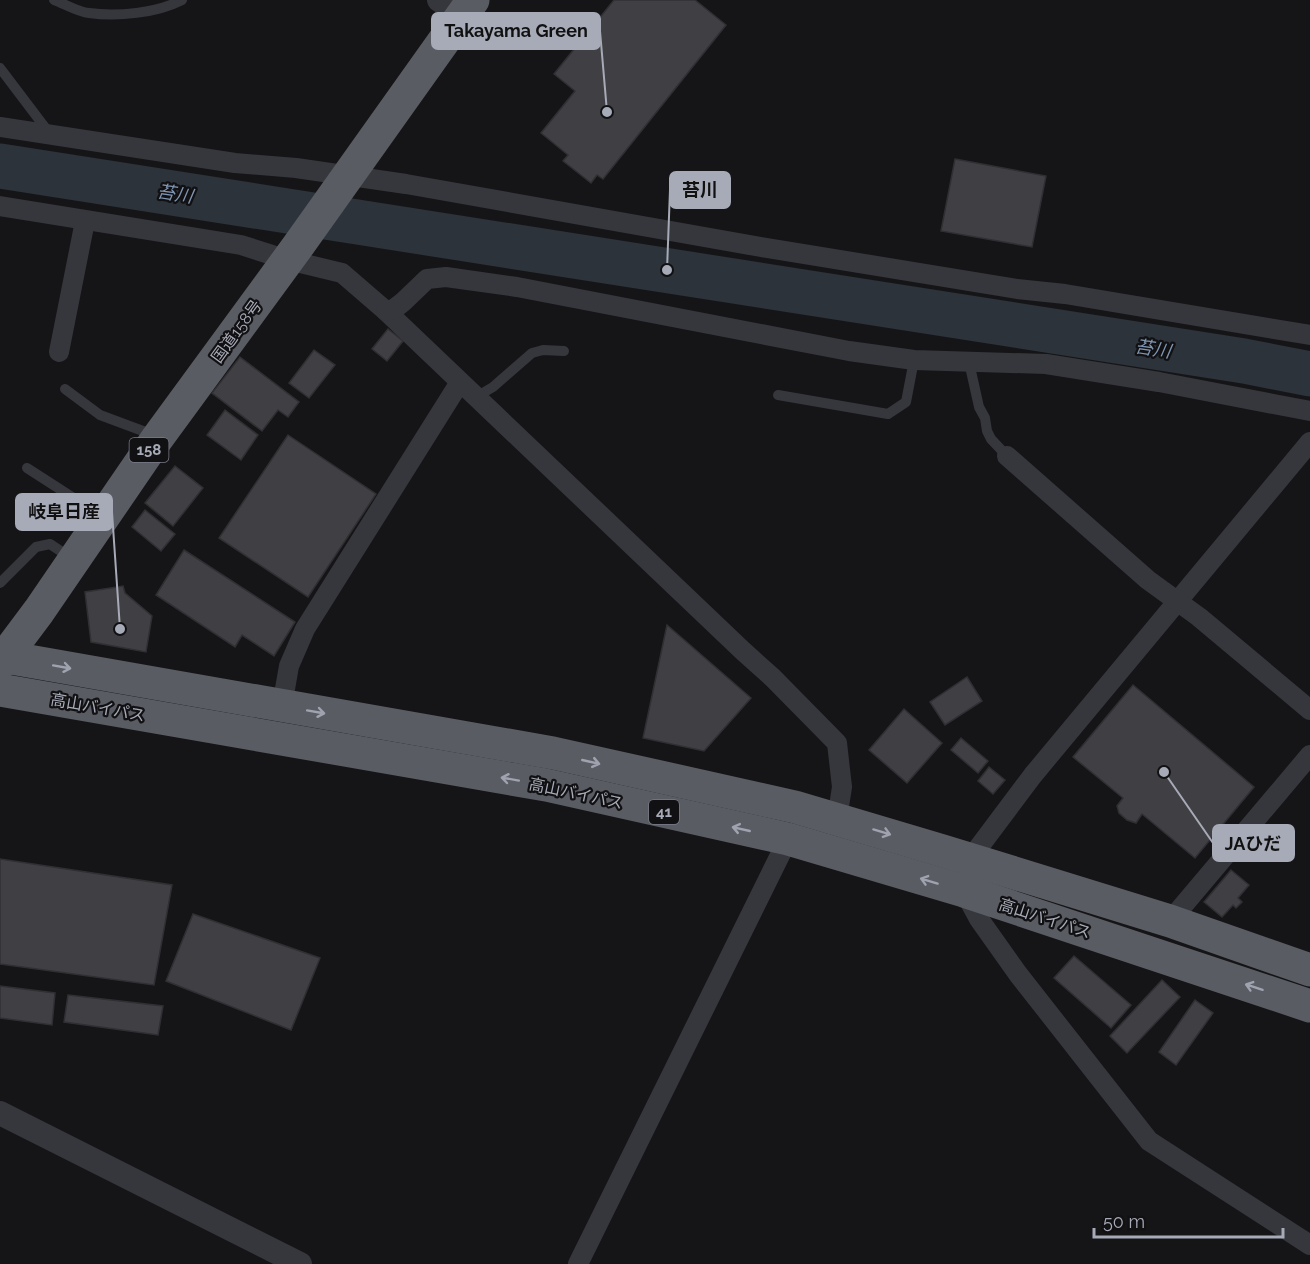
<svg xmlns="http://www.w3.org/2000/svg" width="1310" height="1264" viewBox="0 0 1310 1264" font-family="Raleway,'Noto Sans JP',sans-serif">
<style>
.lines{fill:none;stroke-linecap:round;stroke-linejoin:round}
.river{stroke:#2c333b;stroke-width:45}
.building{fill:#404044;stroke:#302f33;stroke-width:1.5}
.service{stroke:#36373c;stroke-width:10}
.minor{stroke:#36373c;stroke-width:20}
.tertiary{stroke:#36373c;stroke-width:24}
.trunk{stroke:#5a5c64;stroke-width:33}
.oneway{stroke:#9fa3af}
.labels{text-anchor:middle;stroke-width:4.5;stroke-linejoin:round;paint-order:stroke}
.shield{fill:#111012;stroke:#7a7c86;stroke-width:1.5}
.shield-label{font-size:15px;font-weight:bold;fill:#a7abb7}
.street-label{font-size:16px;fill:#a7abb7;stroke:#111012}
.water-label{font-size:18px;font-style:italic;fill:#7f95b1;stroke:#111012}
.leader{fill:none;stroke:#a7abb7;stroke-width:2}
.callout-dot{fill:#a7abb7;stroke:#111012;stroke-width:2}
.callout{fill:#a7abb7;stroke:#a7abb7;stroke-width:2}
.callout-label{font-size:18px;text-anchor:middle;font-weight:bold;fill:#111}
</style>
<rect width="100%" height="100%" fill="#151517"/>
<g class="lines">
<path class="river" d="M0 166 1244 361 1310 374"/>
</g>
<g class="building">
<path d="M614 0H695L726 25 603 179 597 175 591 183 563 161 568 155 541 133 575 91 554 74Z"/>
<path d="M955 159 1046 176 1032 247 941 231Z"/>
<path d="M388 329 403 341 387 361 372 349Z"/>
<path d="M314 350 335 365 309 398 289 383Z"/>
<path d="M240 357 299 402 288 417 278 410 262 431 212 393Z"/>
<path d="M225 410 258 435 241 460 207 435Z"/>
<path d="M288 435 376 494 308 597 219 538Z"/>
<path d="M175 466 203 488 173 526 145 503Z"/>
<path d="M145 510 175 534 161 551 132 527Z"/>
<path d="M184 550 295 622 274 656 242 635 235 647 156 595Z"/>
<path d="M123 586 125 593 152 616 146 652 91 642 85 592Z"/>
<path d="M667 625 751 698 704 751 643 738Z"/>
<path d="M967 677 982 701 945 725 930 702Z"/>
<path d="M1133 685 1254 787 1195 858 1142 814 1136 823 1127 820 1119 813 1117 806 1123 798 1073 757Z"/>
<path d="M904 709 942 743 907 783 869 750Z"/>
<path d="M961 738 988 761 978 773 951 750Z"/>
<path d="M989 767 1005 780 993 794 978 781Z"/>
<path d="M0 859 172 885 154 985 0 964Z"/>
<path d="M1231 870 1249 885 1238 898 1242 902 1236 908 1233 905 1222 917 1204 902Z"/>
<path d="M193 914 320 958 291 1030 166 981Z"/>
<path d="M1074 956 1131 1005 1111 1028 1054 978Z"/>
<path d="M1162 980 1180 997 1127 1053 1110 1036Z"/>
<path d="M0 986 55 993 52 1025 0 1018Z"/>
<path d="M68 995 163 1006 158 1035 64 1022Z"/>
<path d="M1195 1000 1213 1013 1176 1065 1159 1052Z"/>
</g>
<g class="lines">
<g class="service">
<path d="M54 0C65 4 78 12 89 13 117 17 157 13 182 0"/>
<path d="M0 68 50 134"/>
<path d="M969 362 979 407 985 418 987 431 991 439 1007 456"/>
<path d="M65 389 100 415 143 431 153 439"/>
<path d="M778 395 888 414 906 402 914 360"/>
<path d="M476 397 493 387 532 353 543 350 564 351"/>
<path d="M27 468 100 515"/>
<path d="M0 583 36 547 50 544 71 558"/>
</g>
<g class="minor">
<path d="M0 127 235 163 296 168 406 184 761 247 1017 289 1065 294 1310 335"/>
<path d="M0 206 241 245 288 260 342 273 386 311 743 651 773 678 837 743 842 787 837 819"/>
<path d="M386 311 394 309 403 302 427 279 446 277 517 287 849 351 914 360 1046 364 1159 382 1310 411"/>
<path d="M59 352 85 221"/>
<path d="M1310 442 1033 775 970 859 964 891 979 919 1018 974 1149 1141 1310 1245"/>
<path d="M1007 456 1148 580 1199 617 1310 710"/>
<path d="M282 706 289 666 305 629 460 382"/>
<path d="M1170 921 1310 755"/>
<path d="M578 1264 788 839"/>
</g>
<g class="tertiary">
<path d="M439 0 462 16"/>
<path d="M0 1113 300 1264"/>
</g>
<g class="trunk">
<path d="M0 656 553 753 795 807 943 851 1170 921 1310 970"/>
<path d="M0 663 39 611 156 440 298 246 473 0"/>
<path d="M0 690 546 785 788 839 964 891 1310 1006"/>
</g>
</g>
<defs><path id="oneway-shaft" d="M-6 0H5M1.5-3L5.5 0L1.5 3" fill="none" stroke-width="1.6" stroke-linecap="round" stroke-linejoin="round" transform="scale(1.5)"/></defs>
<g class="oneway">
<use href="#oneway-shaft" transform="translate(62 667) rotate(10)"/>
<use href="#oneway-shaft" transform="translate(316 712) rotate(10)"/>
<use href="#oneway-shaft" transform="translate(591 762) rotate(13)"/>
<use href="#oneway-shaft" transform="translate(510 779) rotate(-170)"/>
<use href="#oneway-shaft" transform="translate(741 829) rotate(-167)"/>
<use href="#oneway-shaft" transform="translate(882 832) rotate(17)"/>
<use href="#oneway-shaft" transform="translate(929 881) rotate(-163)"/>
<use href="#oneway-shaft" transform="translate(1254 987) rotate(-162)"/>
</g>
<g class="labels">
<g class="shield">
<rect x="129.5" y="438" width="39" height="24" rx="4.5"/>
<rect x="649" y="800" width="30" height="24" rx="4.5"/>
</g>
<g class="shield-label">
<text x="149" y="455">158</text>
<text x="664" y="817">41</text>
</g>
<g class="street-label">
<text transform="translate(236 331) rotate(-54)" y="6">国道158号</text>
<text transform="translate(98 707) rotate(10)" y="6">高山バイパス</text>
<text transform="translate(576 793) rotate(12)" y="6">高山バイパス</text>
<text transform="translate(1045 918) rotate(18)" y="6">高山バイパス</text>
</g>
<g class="water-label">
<text transform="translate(175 194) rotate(9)" y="6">苔川</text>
<text transform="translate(1153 349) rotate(9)" y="6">苔川</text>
</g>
</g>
<path class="leader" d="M607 112L600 31M667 270L670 190M120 629L112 512M1164 772L1213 843"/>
<g class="callout-dot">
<circle cx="607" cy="112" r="6"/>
<circle cx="667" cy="270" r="6"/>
<circle cx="120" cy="629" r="6"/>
<circle cx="1164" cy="772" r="6"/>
</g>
<g class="callout">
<rect x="432" y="13" width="168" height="36" rx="6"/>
<rect x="670" y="172" width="60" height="36" rx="6"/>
<rect x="16" y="494" width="96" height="36" rx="6"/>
<rect x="1213" y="825" width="81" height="36" rx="6"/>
</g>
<g class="callout-label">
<text x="516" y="37">Takayama Green</text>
<text x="700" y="196">苔川</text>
<text x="64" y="518">岐阜日産</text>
<text x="1253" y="850">JAひだ</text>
</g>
<path d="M1094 1228v9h189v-9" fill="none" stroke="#a7abb7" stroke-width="3"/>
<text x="1103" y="1228" font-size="18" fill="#a7abb7" stroke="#111012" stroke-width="4.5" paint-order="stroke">50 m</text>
</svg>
